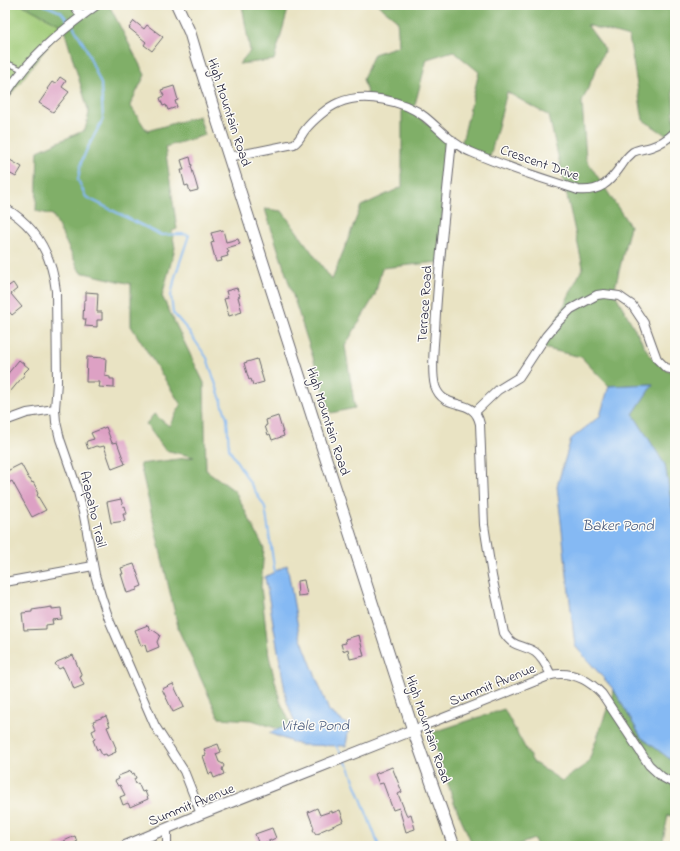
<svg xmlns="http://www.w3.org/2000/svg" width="680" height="851" viewBox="0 0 680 851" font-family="'Indie Flower',sans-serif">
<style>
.green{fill:#a0cb78;stroke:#61765a}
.forest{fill:#80af68;stroke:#516852}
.water{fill:#85b9f3;stroke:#546e97}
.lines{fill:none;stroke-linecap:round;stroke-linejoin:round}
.stream{stroke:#85b9f3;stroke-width:2}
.building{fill:#dda1c4}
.service-casing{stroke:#68666b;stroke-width:6}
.minor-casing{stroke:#68666b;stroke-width:10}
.tertiary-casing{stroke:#68666b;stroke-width:12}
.secondary-casing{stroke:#68666b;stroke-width:13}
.service{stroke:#fff;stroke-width:4}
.minor{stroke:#fff;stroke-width:8}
.tertiary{stroke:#fff;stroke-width:10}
.secondary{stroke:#fff;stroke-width:11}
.labels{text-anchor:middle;stroke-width:3;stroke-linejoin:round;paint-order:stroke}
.street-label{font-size:14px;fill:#22223b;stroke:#fdfcf7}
.water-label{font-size:15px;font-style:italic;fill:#45577b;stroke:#fdfcf7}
</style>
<rect width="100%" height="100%" fill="#fdfcf7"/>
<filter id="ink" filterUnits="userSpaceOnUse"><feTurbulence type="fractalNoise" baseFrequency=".025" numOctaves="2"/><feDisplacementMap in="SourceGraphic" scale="8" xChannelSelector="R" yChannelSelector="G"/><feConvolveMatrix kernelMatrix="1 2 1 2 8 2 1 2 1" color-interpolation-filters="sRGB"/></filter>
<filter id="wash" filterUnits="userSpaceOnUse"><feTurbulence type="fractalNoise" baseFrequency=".012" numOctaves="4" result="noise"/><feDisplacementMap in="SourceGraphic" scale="16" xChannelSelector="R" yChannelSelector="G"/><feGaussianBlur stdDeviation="0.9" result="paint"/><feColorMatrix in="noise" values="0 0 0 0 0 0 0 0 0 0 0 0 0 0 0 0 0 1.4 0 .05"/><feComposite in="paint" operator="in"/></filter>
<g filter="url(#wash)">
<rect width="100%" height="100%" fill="#e9e3c3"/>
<path class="green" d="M5 5H23L63 26 5 102Z"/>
<g class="forest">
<path d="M23 5H109L145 75 130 105 147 131 199 116 205 135 165 147 177 229 172 231 175 248 162 296 204 383 206 470 235 491 264 548 261 587 269 656 280 701 296 735 252 720 219 718 179 631 140 464 194 457 165 450 146 424 154 414 169 426 181 405 131 326V284L80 272 53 215 36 211 38 151 85 130 89 113 63 26Z"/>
<path d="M242 5H295L289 6 274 60 239 64 250 51Z"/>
<path d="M378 5H675V46L671 51 675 141 643 120 629 37 587 25 605 49 582 102 586 159 630 226 614 292 650 356 669 371H675V524L665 465 633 414 653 384 609 386 581 357 543 348 583 267 549 116 507 92 490 157 460 150 479 72 453 51 427 59 413 112 449 140 439 262 382 268 375 295 345 346 355 408 331 413 265 209 282 211 332 280 361 206 402 187V107L368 96 363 79 374 54 399 46 397 20Z"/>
<path d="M614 690 641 737 675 763V817L668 815 662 846H537L534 839 515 846H473L455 805 431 733 504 709 533 762 562 781 588 763Z"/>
</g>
<g class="water">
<path d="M653 384 633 414 665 465 675 524V763L641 737 614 690 575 646 557 486 571 439 600 416 609 386Z"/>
<path d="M287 565 299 633 329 711 349 726 346 746 300 745 269 733 295 723 287 702 265 577Z"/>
</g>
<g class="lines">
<g class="stream">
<path d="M44 5 61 12 70 23"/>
<path d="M73 26 85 46 101 84 103 119 87 149 81 163 78 180 86 197 161 235 182 234 189 235 175 277 171 296 173 313 187 329 207 358 227 418 229 449 265 507 275 573"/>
<path d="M335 744 341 754"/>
<path d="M344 760 349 767 379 846"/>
</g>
</g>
<g id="blocks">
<g class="building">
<path d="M134 21 144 29 147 25 163 37 152 51 144 45 146 42 129 28Z"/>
<path d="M60 77 66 81 62 87 69 92 53 112 39 103 48 90 47 89 52 82 55 84Z"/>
<path d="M174 86 178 100 175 101 177 107 168 110 166 105 163 106 160 98 164 96 161 90Z"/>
<path d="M5 157 22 167 16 177 9 173 5 180Z"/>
<path d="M190 157 192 166H191L198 190 190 192 188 185 185 186 181 170H184L181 160Z"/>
<path d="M223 230 226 242 238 239 240 244 227 248 229 252 227 253 228 256 221 258 222 261 216 262 211 243 214 242 211 233Z"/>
<path d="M13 283 17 289 11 294 22 307 12 315 5 307V287L6 288Z"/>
<path d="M237 288 240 296 238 297 242 312 229 316 224 299 228 298 226 291Z"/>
<path d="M86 292 98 293 97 312H102V320H97V327L85 326 86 319H83L84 300H86Z"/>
<path d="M87 357 106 358 105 376 110 377V379H114V388L99 387 100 382H86Z"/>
<path d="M257 359 264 382 253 385 251 379 249 380 244 363Z"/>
<path d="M19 360 29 368 24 373 25 374 5 398V377Z"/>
<path d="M278 416 284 436 272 440 270 434 268 435 265 426 267 425 266 420Z"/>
<path d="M106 427 112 443 117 442 125 464 112 469 104 446 100 447 96 446 88 449 86 443 87 441 94 439 91 433Z"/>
<path d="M21 464 29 479H30L32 483 33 482 37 489H36L38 494 37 495 46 510 32 517 12 481 5 485V472Z"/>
<path d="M121 499 123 507 125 506 127 514H123L125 521 111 523 107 502Z"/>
<path d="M134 564 142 586 137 588V590L127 593 121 574H123L121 568Z"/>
<path d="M304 580 307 595 298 596 297 581Z"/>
<path d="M52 607V609L61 608 62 619 52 620 53 624 46 625V629L24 630 22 613 32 612V610Z"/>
<path d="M148 625 150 631 153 630 160 635 157 642 159 647 147 652 145 645 141 646 135 630Z"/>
<path d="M359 635 364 656 350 659 348 649 343 651 341 644 346 643 345 639Z"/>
<path d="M73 655 82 676 80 677 84 685 74 689 71 681 70 682 63 667 59 669 55 664 57 662Z"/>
<path d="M173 684 184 707 173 712 162 689Z"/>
<path d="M106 716 110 726 107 727 116 748 115 749 116 752 107 756 106 754 102 755 99 749 97 750 93 740 95 739 92 731 96 729 93 721Z"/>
<path d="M218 744 221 752 216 754 219 762 223 764 224 766 222 769 224 774 214 778 212 773 209 774 203 756 206 755 204 749Z"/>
<path d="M392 767 402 792 398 794 407 816 411 814 415 829 406 832 399 808 393 810 383 783 379 784 375 774Z"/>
<path d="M131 771 132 774 134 773 136 778 134 779 136 784 138 783 142 792 145 791 148 799 130 807 128 803 123 805 120 797 125 795 120 785 118 786 115 781 119 779 118 776Z"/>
<path d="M317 808 320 815 332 811V813L340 810 344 821 321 831 320 833 316 834 313 830 314 828 308 812Z"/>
<path d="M272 828 276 838 259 845 255 834Z"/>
<path d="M75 836 77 842 69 846H53Z"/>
</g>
</g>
</g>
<g filter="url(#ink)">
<use href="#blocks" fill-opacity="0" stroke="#68666b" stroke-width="1"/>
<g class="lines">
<defs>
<g id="service">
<path d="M5 62 23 70"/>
<path d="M5 84 11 86"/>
</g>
<g id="minor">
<path d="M74 5 81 16"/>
<path d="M5 95C31 55 59 32 97 5"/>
<path d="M452 140C446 204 438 267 435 331 434 345 431 372 435 386 444 413 474 395 480 424L484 525 492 576 504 633C513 648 522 644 535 652 543 658 547 667 551 675"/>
<path d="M229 157 294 144C300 140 301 135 305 130 312 121 328 107 338 103 363 92 404 100 425 117 440 129 453 145 471 152 505 167 542 178 578 190 600 192 609 183 621 166 624 161 628 156 633 152 639 149 645 149 651 147 660 144 668 139 675 132"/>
<path d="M5 208C36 226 52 256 56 291L57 382 55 409 56 422 60 439 77 488 84 516 95 575 102 599 110 622 155 726 184 771 201 814"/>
<path d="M475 412 498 390 519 377 546 336 557 323 571 309 597 295 604 294 619 296 632 305 644 323 657 359 666 368 675 370"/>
<path d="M5 421 27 413 55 409"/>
<path d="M5 582 93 566"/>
<path d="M413 730 551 675C572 671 588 679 602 694L649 765 662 777 675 784"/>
<path d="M167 829V846"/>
</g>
<path id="tertiary" d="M125 846 201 814 413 730"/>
<path id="secondary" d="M177 5 190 33 198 60 229 157 413 730 454 846"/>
</defs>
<use href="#service" class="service-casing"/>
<use href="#minor" class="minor-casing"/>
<use href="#tertiary" class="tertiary-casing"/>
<use href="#secondary" class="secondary-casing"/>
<use href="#service" class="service"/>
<use href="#minor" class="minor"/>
<use href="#tertiary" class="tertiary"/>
<use href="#secondary" class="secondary"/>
</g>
</g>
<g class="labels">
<g class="street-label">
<text transform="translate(230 112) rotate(72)" y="5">High Mountain Road</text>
<text transform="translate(540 162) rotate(19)" y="5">Crescent Drive</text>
<text transform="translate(424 304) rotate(-86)" y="5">Terrace Road</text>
<text transform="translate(329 421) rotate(72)" y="5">High Mountain Road</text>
<text transform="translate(94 509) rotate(77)" y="5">Arapaho Trail</text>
<text transform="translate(492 684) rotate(-22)" y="5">Summit Avenue</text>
<text transform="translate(429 729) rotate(71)" y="5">High Mountain Road</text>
<text transform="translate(191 804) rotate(-22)" y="5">Summit Avenue</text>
</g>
<g class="water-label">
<text x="618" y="530">Baker Pond</text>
<text x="315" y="730">Vitale Pond</text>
</g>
</g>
<rect width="680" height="851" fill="none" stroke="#fdfcf7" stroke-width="20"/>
</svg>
